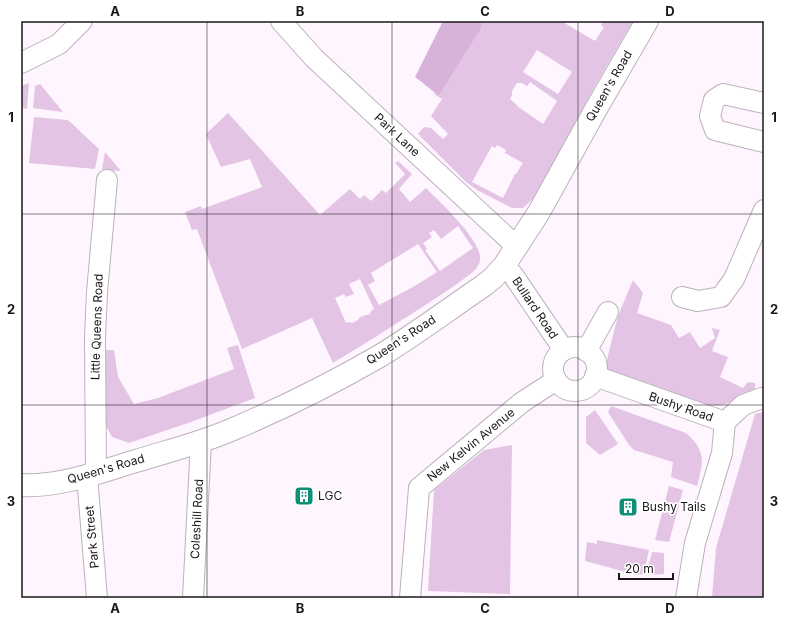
<svg xmlns="http://www.w3.org/2000/svg" width="785" height="619" viewBox="0 0 785 619" font-family="Inter,sans-serif">
<style>
.green{fill:#e3c4e4;fill-rule:evenodd}
.forest{fill:#d7b2d9}
.lines{fill:none;stroke-linecap:round;stroke-linejoin:round}
.minor-casing{stroke:#bbb2bb;stroke-width:22}
.secondary-casing{stroke:#bbb2bb;stroke-width:24}
.minor{stroke:#fff;stroke-width:20}
.secondary{stroke:#fff;stroke-width:22}
.grid{fill:none;stroke:#1a171a;stroke-width:1;stroke-opacity:0.55}
.labels{text-anchor:middle;stroke-width:3.5;stroke-linejoin:round;paint-order:stroke}
.street-label{font-size:12px;fill:#1a171a;stroke:#fff}
.poi-label{font-size:12px;fill:#1a171a;stroke:#fff;text-anchor:start}
.neatline{fill:none;stroke:#1a171a;stroke-width:1.5}
.grid-label{font-size:13px;text-anchor:middle;font-weight:bold;fill:#1a171a}
</style>
<rect width="100%" height="100%" fill="#fef5ff"/>
<g class="green">
<path d="M466 21H561L595 41 604 27 601 26 603 21H633L595 86 537 193 533 199 523 208H512L477 190 466 182 418 134 424 127 431 128 443 139 448 134 431 116 442 99 434 94 435 93 424 84ZM537 50 572 72 558 94 523 72ZM530 82 557 101 543 124 517 106V105L510 99 512 95V91L517 83H522L527 86ZM497 145 506 150 505 153 523 163 516 174H515L503 198 472 182 492 146 495 148Z"/>
<path d="M29 83 27 109 21 108V86Z"/>
<path d="M40 84 63 112 33 108 35 86Z"/>
<path d="M228 113 320 215 350 189 360 199 364 195 371 201 382 190 386 193 405 174 395 163 398 161 412 174 399 189 410 202 426 188C438 200 483 242 480 259 480 264 476 269 473 272 454 287 433 300 413 313 386 330 360 347 333 363L312 318 242 349 197 229 192 230 185 212 201 206 202 209 262 187 250 159 221 167 206 134ZM458 226 473 248 440 271 425 250 427 249 423 243 432 237 429 233 434 230 441 239ZM418 244 437 272 413 287 379 305 368 285 375 281 371 273ZM360 279 374 309 371 311 370 314C365 316 360 315 358 320L352 323 349 322 346 323 335 298 344 294 346 297 354 294 349 284Z"/>
<path d="M34 117 68 120 99 149 95 169 29 163Z"/>
<path d="M105 152 121 171 102 170Z"/>
<path d="M633 280 643 293 637 313 671 325 679 338 690 332 700 348 715 338 712 328 720 330 712 351 728 357 720 377 743 388 748 382 755 383V389C736 403 722 408 699 404L608 372 605 367 618 316Z"/>
<path d="M238 345 255 398 191 422 129 443 112 437 105 424 106 350H114L118 377 134 404 158 398 234 369 227 348Z"/>
<path d="M611 406 686 433C706 451 704 461 697 486L671 477 673 462 634 450 629 445 608 412Z"/>
<path d="M595 410 618 444 600 455 586 443V417Z"/>
<path d="M764 412V598H712L716 548 755 414Z"/>
<path d="M512 445 510 594 428 591 434 490 484 450Z"/>
<path d="M669 486 683 490 669 542 655 540Z"/>
<path d="M597 540 649 550 644 574 637 575 585 561 587 542 597 544Z"/>
<path d="M652 552 664 553V574L646 575Z"/>
</g>
<path class="forest" d="M443 21H482L481 28 439 95 415 77Z"/>
<g class="lines">
<defs>
<g id="minor">
<path d="M281 21 314 58 516 246"/>
<path d="M21 63 59 44 82 21"/>
<path d="M764 103 723 94 714 100 710 116 715 130 764 142"/>
<path d="M504 266 513 275 564 350"/>
<path d="M682 297 698 301 721 297 734 279 764 210"/>
<circle cx="575" cy="369" r="22"/>
<path d="M586 351 608 312"/>
<path d="M595 376 725 422 743 405 762 398"/>
<path d="M96 473 95 338 97 292 107 180"/>
<path d="M87 476 97 598"/>
<path d="M193 598 201 441"/>
<path d="M410 598 419 488 521 403 556 380"/>
<path d="M686 598 695 543 722 453 725 422"/>
</g>
<path id="secondary" d="M21 485C60 487 99 472 136 461 168 451 201 443 231 430 281 409 331 384 378 357 413 336 449 309 483 286L493 278 504 266 539 212 596 109 647 21"/>
</defs>
<use href="#minor" class="minor-casing"/>
<use href="#secondary" class="secondary-casing"/>
<use href="#minor" class="minor"/>
<use href="#secondary" class="secondary"/>
</g>
<path class="grid" d="M207 21V598M392 21V598M578 21V598M21 214H764M21 405H764"/>
<defs>
<symbol id="building-square" viewBox="-11 -11 22 22"><rect x="-9" y="-9" width="18" height="18" rx="4" fill="#0d9077" stroke="#fff"/><path d="M-4-6H4V6H1V3H-1V6H-4ZM-2.5-4.3h1.7v1.8h-1.7ZM.8-4.3h1.7v1.8H.8ZM-2.5-1h1.7V.8h-1.7ZM.8-1h1.7V.8H.8Z" fill="#fff"/></symbol>
</defs>
<g fill-rule="evenodd">
<use href="#building-square" x="293" y="485" width="22" height="22"/>
<use href="#building-square" x="617" y="496" width="22" height="22"/>
</g>
<g class="labels">
<g class="street-label">
<text transform="translate(609 86) rotate(-60)" y="4">Queen's Road</text>
<text transform="translate(397 135) rotate(43)" y="4">Park Lane</text>
<text transform="translate(535 308) rotate(56)" y="4">Bullard Road</text>
<text transform="translate(97 327) rotate(-88)" y="4">Little Queens Road</text>
<text transform="translate(401 340) rotate(-33)" y="4">Queen's Road</text>
<text transform="translate(681 407) rotate(19)" y="4">Bushy Road</text>
<text transform="translate(471 445) rotate(-39)" y="4">New Kelvin Avenue</text>
<text transform="translate(106 469) rotate(-16)" y="4">Queen's Road</text>
<text transform="translate(197 519) rotate(-87)" y="4">Coleshill Road</text>
<text transform="translate(92 537) rotate(-95)" y="4">Park Street</text>
</g>
<g class="poi-label">
<text x="318" y="500">LGC</text>
<text x="642" y="511">Bushy Tails</text>
</g>
</g>
<rect width="785" height="619" fill="none" stroke="#ffffff" stroke-width="44"/>
<path d="M619 573v6h54v-6" fill="none" stroke="#1a171a" stroke-width="2"/>
<text x="625" y="573" font-size="12" fill="#1a171a" stroke="#ffffff" stroke-width="3" paint-order="stroke">20 m</text>
<rect x="22" y="22" width="741" height="575" class="neatline"/>
<g class="grid-label">
<text x="115" y="16">A</text>
<text x="300" y="16">B</text>
<text x="485" y="16">C</text>
<text x="670" y="16">D</text>
<text x="11" y="122">1</text>
<text x="774" y="122">1</text>
<text x="11" y="314">2</text>
<text x="774" y="314">2</text>
<text x="11" y="506">3</text>
<text x="774" y="506">3</text>
<text x="115" y="613">A</text>
<text x="300" y="613">B</text>
<text x="485" y="613">C</text>
<text x="670" y="613">D</text>
</g>
</svg>
